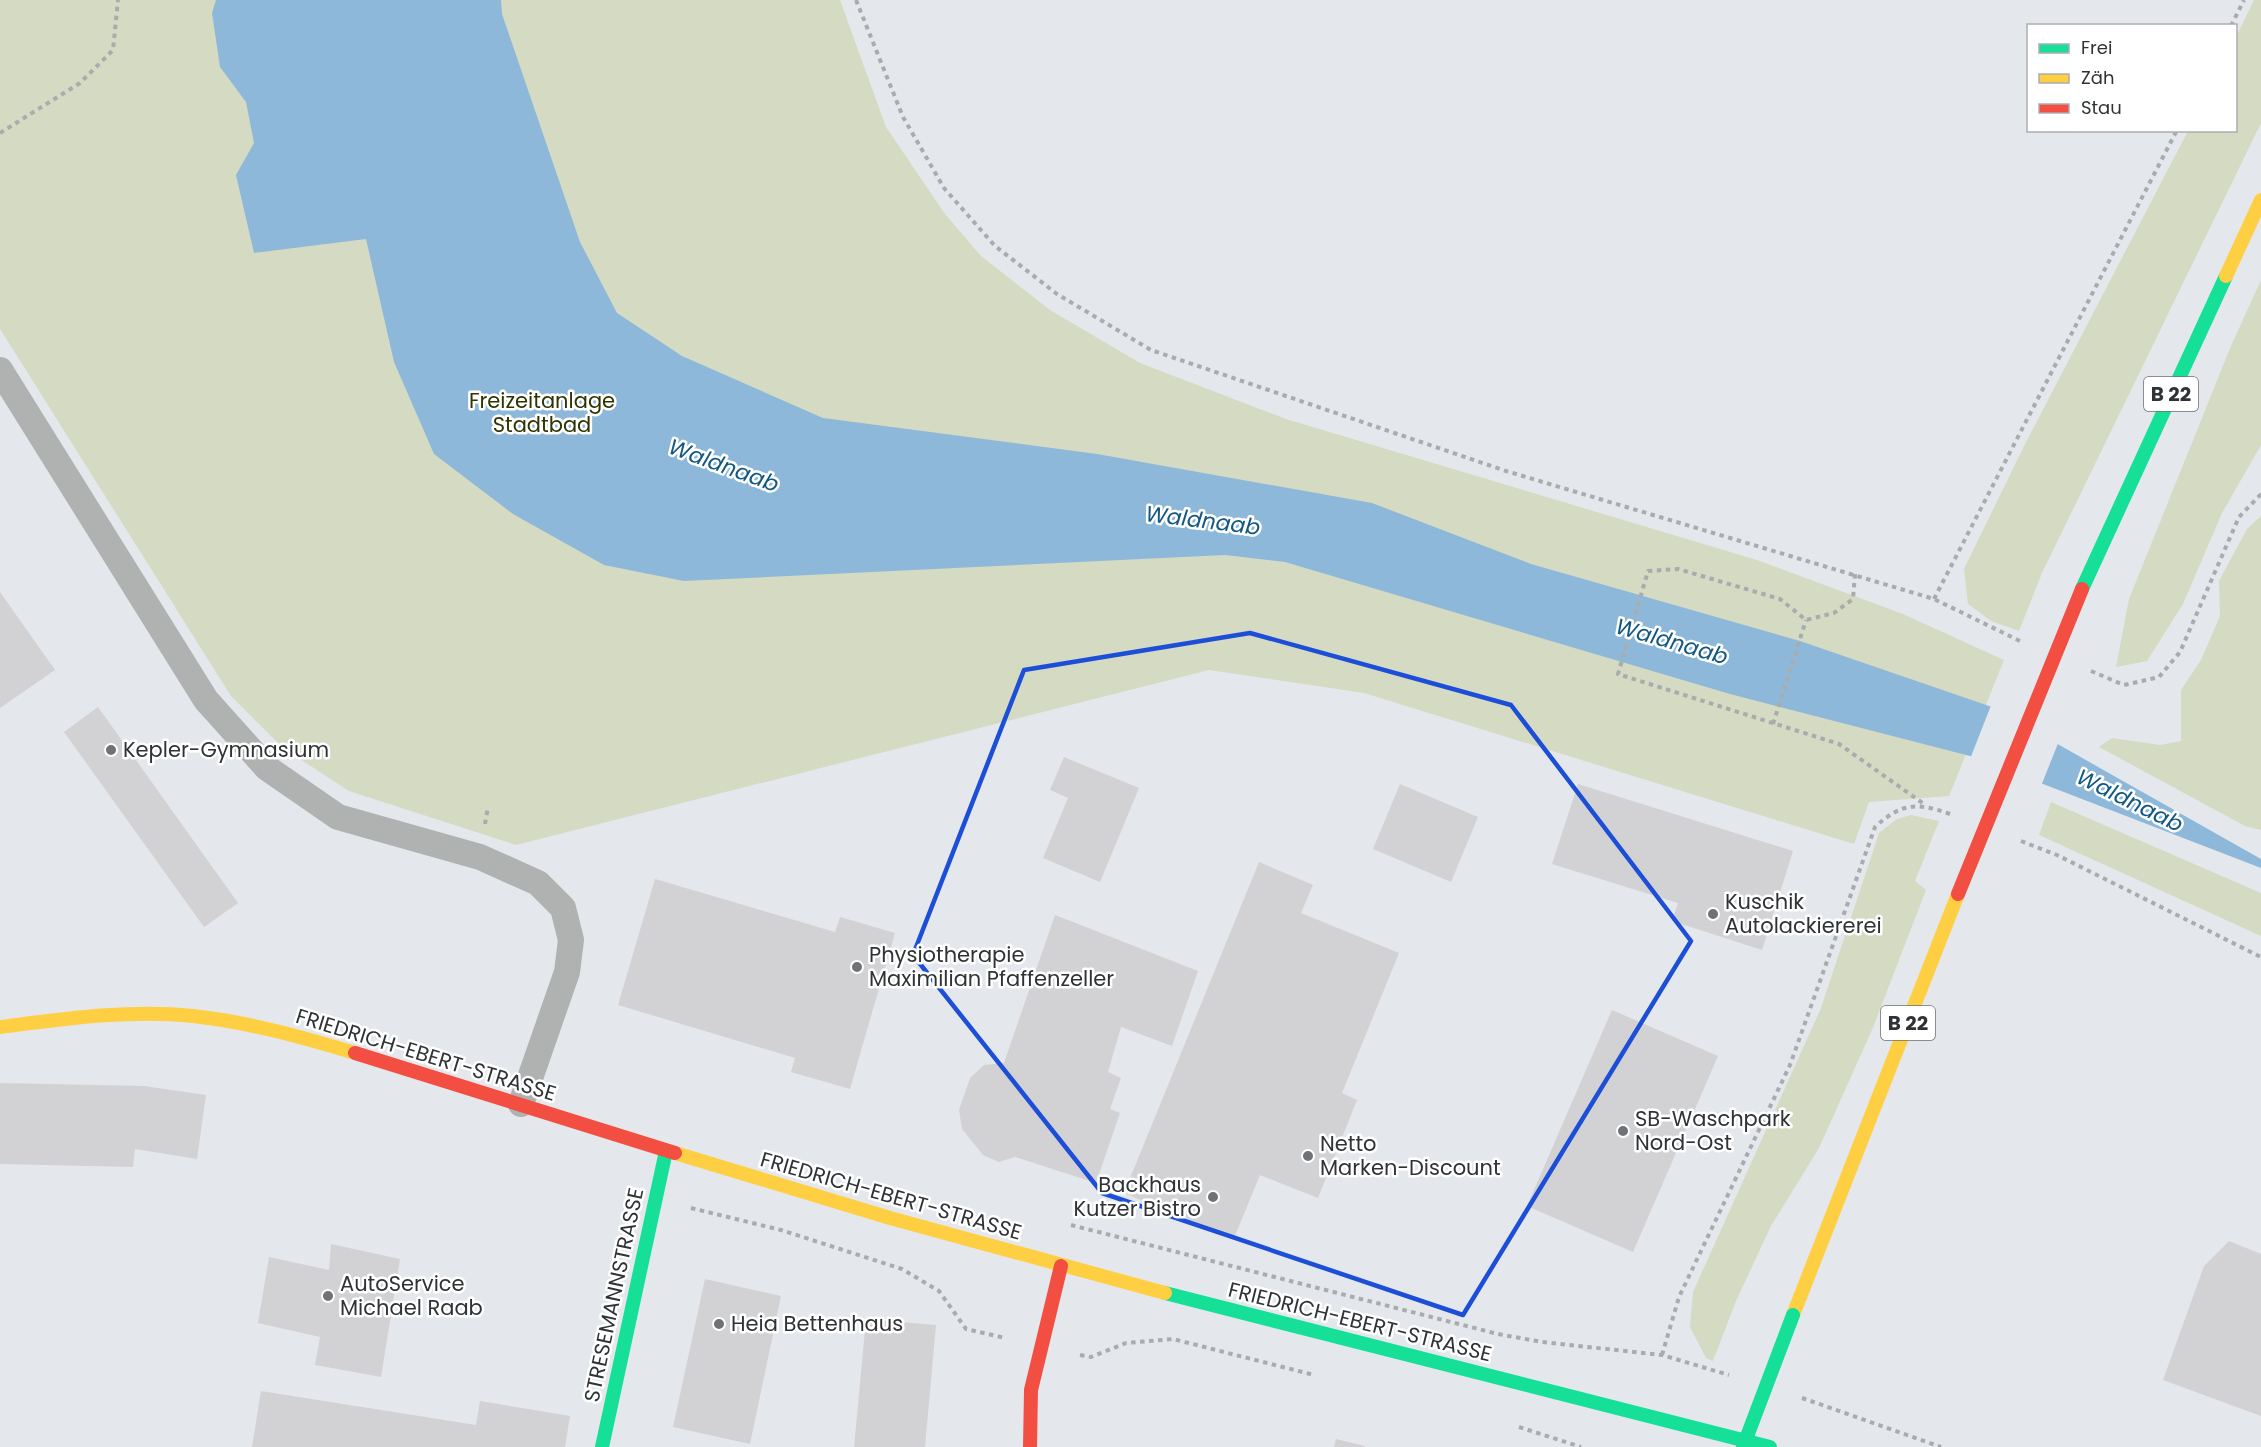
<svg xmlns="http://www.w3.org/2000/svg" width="2261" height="1447" viewBox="0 0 2261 1447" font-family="Poppins,sans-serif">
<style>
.green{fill:#d5dac3}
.water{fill:#8eb8d9}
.pier{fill:#e4e8ec}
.building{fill:#d2d1d4}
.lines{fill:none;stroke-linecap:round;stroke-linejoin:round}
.path{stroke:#a9acad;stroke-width:4;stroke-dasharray:4.5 4.5;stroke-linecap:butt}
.lane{stroke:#b0b2b2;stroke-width:26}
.fast{stroke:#16e098;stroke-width:14}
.slow{stroke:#ffcf43;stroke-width:14}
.jam{stroke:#f24e42;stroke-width:14}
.fast-bridge{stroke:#16e098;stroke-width:14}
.jam-bridge{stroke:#f24e42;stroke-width:14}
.marked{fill:none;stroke:#1d4ed8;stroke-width:4.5;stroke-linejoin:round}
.poi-dot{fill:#6f7276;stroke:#fff;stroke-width:2}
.labels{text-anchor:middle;stroke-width:5;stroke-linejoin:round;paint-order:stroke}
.shield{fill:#fff;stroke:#6e7072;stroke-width:1.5}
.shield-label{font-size:20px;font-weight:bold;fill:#303336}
.park-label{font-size:21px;fill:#303400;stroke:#fff}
.poi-label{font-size:21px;fill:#303336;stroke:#fff;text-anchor:start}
.street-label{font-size:21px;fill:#303336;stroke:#fff}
.water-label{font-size:22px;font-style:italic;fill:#125883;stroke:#fff}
</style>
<rect width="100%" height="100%" fill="#e4e8ec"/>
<g class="green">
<path d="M0 0H840L886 127 945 214 981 256 1050 310 1140 363 1286 419 1757 560 1903 614 2004 660 1949 796 1869 802 1854 844 1364 693 1209 670 516 845 349 791 283 748 231 696 0 329Z"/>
<path d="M2254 0H2261V123L2042 573 2019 631 1991 621 1968 604 1964 569 2024 446 2188 131 2236 130V37Z"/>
<path d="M2261 280V445L2222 513 2183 604 2147 661 2116 667 2129 599 2231 346Z"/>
<path d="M2261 516V830L2245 826 2099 747 2112 738 2160 745 2181 741V690L2201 660 2220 616 2219 581 2247 529Z"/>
<path d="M2051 802 2261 893V936L2039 835Z"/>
<path d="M1911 815 1939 821 1915 881 1926 890 1872 1030 1819 1148 1771 1226 1736 1301 1713 1361 1706 1358 1690 1327 1693 1292 1821 1008 1879 833 1897 819Z"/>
</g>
<path class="water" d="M216 0H501L502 14 580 242 617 313 682 356 823 418 1097 454 1372 503 1531 564 1800 641 1992 707 2261 859V868L1970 756 1730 694 1285 562 1225 555 684 581 604 565 513 514 434 454 394 362 366 239 254 253 236 175 254 143 246 102 220 67 212 13Z"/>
<path class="pier" d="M1992 703 2059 741 2041 786 1970 759Z"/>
<g class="building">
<path d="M0 592 55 670 0 708Z"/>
<path d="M98 707 238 903 204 927 64 732Z"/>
<path d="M1064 757 1139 788 1100 882 1043 858 1068 798 1050 790Z"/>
<path d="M1400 784 1478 817 1451 882 1373 849Z"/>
<path d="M1578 784 1793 851 1762 950 1672 921 1678 903 1552 864Z"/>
<path d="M1259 862 1313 885 1301 913 1399 953 1342 1093 1357 1100 1318 1198 1260 1175 1234 1238 1124 1193Z"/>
<path d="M655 879 835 932 840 917 895 933 850 1089 791 1072 795 1058 618 1005Z"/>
<path d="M1055 915 1198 971 1172 1046 1121 1027 1108 1072 1121 1078 1110 1109 1120 1113 1096 1183 1015 1157 999 1162 983 1155 962 1129 959 1110 970 1078 984 1065 1004 1063Z"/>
<path d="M1612 1010 1718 1056 1633 1252 1527 1206Z"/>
<path d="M0 1083 144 1086 206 1095 197 1159 135 1149 133 1167 0 1164Z"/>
<path d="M2229 1241 2261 1254V1416L2163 1380 2204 1266Z"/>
<path d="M331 1244 400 1259 381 1377 315 1365 320 1337 258 1323 269 1257 329 1270Z"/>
<path d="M705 1279 781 1296 750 1444 673 1427Z"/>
<path d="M866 1319 936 1325 925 1447H854Z"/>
<path d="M261 1391 476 1425 480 1401 570 1416 565 1447H252Z"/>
<path d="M1336 1439 1365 1446V1447H1334Z"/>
</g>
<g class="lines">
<g class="path">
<path d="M856 0 903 117 944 188 995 246 1057 294 1151 350 1506 471 1934 599 2020 641"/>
<path d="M2231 26 2244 0"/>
<path d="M0 133 80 83 113 50 118 0"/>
<path d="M1855 574 1853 599 1834 613 1806 620 1780 599 1678 569 1648 571 1618 674 1839 744 1924 804"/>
<path d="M1934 599 2177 130"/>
<path d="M2091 671 2124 685 2159 677 2180 652 2239 517 2261 494"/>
<path d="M1773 724 1806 620"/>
<path d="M485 824 488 807"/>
<path d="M2021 841 2057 855 2261 957"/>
<path d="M691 1208 781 1230 902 1269 939 1291 966 1329 1005 1338"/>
<path d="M1071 1225 1498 1334 1542 1342 1662 1355 1729 1375"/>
<path d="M1080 1355 1091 1357 1126 1343 1173 1339 1314 1375"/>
<path d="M1662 1355 1679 1297 1790 1065 1875 827C1901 803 1917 802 1950 814"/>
<path d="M1802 1398 1941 1447"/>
<path d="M1519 1427 1581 1447"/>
</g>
<path class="lane" d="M0 370 206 700 267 768 338 817 480 857 538 883 563 908 571 940 567 972 521 1104"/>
<g class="fast">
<path d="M2082 589 2226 276"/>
<path d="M1165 1293 1770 1447"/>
<path d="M602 1447 666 1151"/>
</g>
<g class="slow">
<path d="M2226 276 2261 200"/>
<path d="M0 1027C63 1019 129 1009 193 1016 248 1022 302 1037 355 1053"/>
<path d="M675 1153 890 1218 1165 1293"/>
<path d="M1793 1315 1958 894"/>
</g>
<g class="jam">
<path d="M355 1053 675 1153"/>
<path d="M1030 1447 1031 1390 1061 1266"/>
</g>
<path class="fast-bridge" d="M1743 1447 1793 1315"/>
<path class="jam-bridge" d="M1958 894 2082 589"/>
</g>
<path class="marked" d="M1250 633 1511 705 1691 941 1463 1315 1102 1193 913 955 1024 670Z"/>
<g class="poi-dot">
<circle cx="111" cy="750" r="6"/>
<circle cx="1713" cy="914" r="6"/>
<circle cx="857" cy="967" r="6"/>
<circle cx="1623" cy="1131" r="6"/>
<circle cx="1308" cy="1156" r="6"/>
<circle cx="1213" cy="1197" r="6"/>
<circle cx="328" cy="1296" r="6"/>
<circle cx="719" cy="1324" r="6"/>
</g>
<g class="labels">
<g class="shield">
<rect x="2144" y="377" width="54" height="34" rx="4.5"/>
<rect x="1881" y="1006" width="54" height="34" rx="4.5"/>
</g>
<g class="shield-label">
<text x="2171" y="401">B 22</text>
<text x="1908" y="1030">B 22</text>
</g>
<g class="park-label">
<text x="542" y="408">Freizeitanlage<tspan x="542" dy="24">Stadtbad</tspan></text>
</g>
<g class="poi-label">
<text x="123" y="757">Kepler-Gymnasium</text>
<text x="1725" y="909">Kuschik<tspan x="1725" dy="24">Autolackiererei</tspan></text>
<text x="869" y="962">Physiotherapie<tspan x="869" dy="24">Maximilian Pfaffenzeller</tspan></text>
<text x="1635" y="1126">SB-Waschpark<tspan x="1635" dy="24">Nord-Ost</tspan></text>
<text x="1320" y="1151">Netto<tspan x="1320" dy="24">Marken-Discount</tspan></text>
<text x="1201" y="1192" text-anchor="end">Backhaus<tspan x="1201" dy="24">Kutzer Bistro</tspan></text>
<text x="340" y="1291">AutoService<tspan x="340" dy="24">Michael Raab</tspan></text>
<text x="731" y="1331">Heia Bettenhaus</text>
</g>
<g class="street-label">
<text transform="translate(426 1055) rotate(17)" y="7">FRIEDRICH-EBERT-STRASSE</text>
<text transform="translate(891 1196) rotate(16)" y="7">FRIEDRICH-EBERT-STRASSE</text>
<text transform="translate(614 1295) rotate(-78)" y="7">STRESEMANNSTRASSE</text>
<text transform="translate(1360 1322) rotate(14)" y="7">FRIEDRICH-EBERT-STRASSE</text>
</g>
<g class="water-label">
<text transform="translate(724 465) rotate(20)" y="8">Waldnaab</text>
<text transform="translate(1203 520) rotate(7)" y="8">Waldnaab</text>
<text transform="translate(1672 641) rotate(16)" y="8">Waldnaab</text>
<text transform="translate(2130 800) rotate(26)" y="8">Waldnaab</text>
</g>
</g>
<rect x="2027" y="24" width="210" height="108" fill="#ffffff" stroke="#acadaf" stroke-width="1.5"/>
<rect x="2039" y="44" width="30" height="9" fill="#16e098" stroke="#acadaf" stroke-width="1.5"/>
<text x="2081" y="54" font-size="18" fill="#303336">Frei</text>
<rect x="2039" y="74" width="30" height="9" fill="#ffcf43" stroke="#acadaf" stroke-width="1.5"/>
<text x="2081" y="84" font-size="18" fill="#303336">Zäh</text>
<rect x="2039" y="104" width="30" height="9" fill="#f24e42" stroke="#acadaf" stroke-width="1.5"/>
<text x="2081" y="114" font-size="18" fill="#303336">Stau</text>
</svg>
